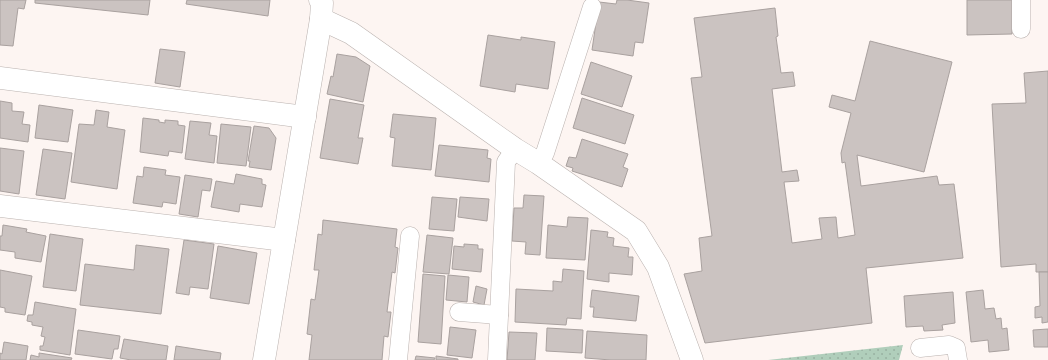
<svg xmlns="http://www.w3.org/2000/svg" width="1048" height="360" viewBox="0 0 1048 360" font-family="Karla,sans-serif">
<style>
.park{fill:url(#park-dots)}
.building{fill:#cbc3c1;stroke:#a9a19f}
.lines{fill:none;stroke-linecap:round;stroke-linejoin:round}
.service-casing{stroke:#bab2af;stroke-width:19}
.minor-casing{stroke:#bab2af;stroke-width:23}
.service{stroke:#fff;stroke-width:18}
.minor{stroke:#fff;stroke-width:22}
</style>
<defs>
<pattern id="park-dots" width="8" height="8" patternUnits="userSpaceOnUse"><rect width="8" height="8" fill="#b0cebb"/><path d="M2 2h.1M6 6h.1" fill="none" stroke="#98b1a1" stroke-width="1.8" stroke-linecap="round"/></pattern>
</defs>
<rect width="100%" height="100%" fill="#fdf5f2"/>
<path class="park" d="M903 345 899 360H768Z"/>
<g class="building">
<path d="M0 0H26L24 9 18 8 13 46 0 45Z"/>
<path d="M35 0H150L148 15 35 3Z"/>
<path d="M187 0H270L268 16 186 4Z"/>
<path d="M617 0H627L649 3 643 43 635 42 633 56 592 50 599 2 616 4Z"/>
<path d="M967 0H1012V34L967 35Z"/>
<path d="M775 8 778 36 776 37 781 73 793 72 795 86 772 89 782 172 797 170 799 181 784 182 792 243 822 239 819 218 836 217 838 238 855 235 845 162 842 163 841 153 851 113 829 107 832 95 855 101 870 41 952 62 924 172 857 155 861 186 937 176 939 185 954 184 963 258 866 268 872 323 705 343 684 274 702 271 699 238 712 236 691 78 702 77 694 18Z"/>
<path d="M488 35 521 40V37L555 42 548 89 516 84 515 92 480 86Z"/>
<path d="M160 49 185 52 180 87 155 83Z"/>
<path d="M337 54 356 57 370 66 363 102 327 94 331 76 333 77Z"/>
<path d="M591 62 632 76 622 107 581 94Z"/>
<path d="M1048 71V272H1036V264L1001 267 992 104 1026 103 1024 73Z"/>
<path d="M582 98 634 115 625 144 573 128Z"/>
<path d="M330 99 364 105 358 138H363L358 164 320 158Z"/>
<path d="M0 101 12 103V111L24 112 22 124 30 125 28 142 0 138Z"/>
<path d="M39 105 73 110 68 142 35 138Z"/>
<path d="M96 110 109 112 107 127 125 130 117 189 71 182 79 124 94 125Z"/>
<path d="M393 114 436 118 431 170 392 166 395 138 390 137Z"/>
<path d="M143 118 159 120V122L165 123V120L178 121V125L185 126 182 153 169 151 168 156 140 152Z"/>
<path d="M190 121 211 123 209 135 217 136 214 163 185 159Z"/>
<path d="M221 124 251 127 246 166 217 163Z"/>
<path d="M254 126 269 128 276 138 271 170 249 167 250 161H248Z"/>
<path d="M582 139 628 154 623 167 628 169 622 187 572 171 573 168 566 166 569 157 576 158Z"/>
<path d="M439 145 488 150 487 158 491 159 489 182 435 176Z"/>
<path d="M0 148 24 151 19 194 0 191Z"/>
<path d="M43 149 72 153 65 199 36 195Z"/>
<path d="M144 167 166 170 165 175 180 177 176 204 163 202 162 207 133 203 137 176 143 177Z"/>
<path d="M236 174 262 179V184L266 185 262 207 240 204 239 212 211 207 216 181 234 184Z"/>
<path d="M185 175 212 179 210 191 202 190 198 217 179 214Z"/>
<path d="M524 195 544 196 540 255 525 254 526 242 512 241 514 208H523Z"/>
<path d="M432 197 457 199 454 231 429 229Z"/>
<path d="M460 197 489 199 487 221 458 217Z"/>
<path d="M568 217 588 218 585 260 546 258 548 225 567 227Z"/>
<path d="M323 220 397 229 395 247 398 248 395 273 392 272 387 312H391L388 337 384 336 382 360H309L312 335 307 334 311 299 315 300 319 270H314L318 234 322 235Z"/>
<path d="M3 225 27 229 26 232 46 236 41 262 15 258V252L0 250V236H2Z"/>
<path d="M591 230 608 232 607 237 614 238 613 246 629 248 628 257H633L632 275 609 273V282L587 279Z"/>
<path d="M50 234 83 239 76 291 43 287Z"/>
<path d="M427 235 453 238 449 274 423 272Z"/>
<path d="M184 240 214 244 208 289 190 287 189 295 176 293Z"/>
<path d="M464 244 478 245V249H483L481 272 452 269 454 246 464 247Z"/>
<path d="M136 245 169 249 161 314 80 305 85 264 134 270Z"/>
<path d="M218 246 257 253 249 304 210 298Z"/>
<path d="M563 269 584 271 581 319 567 318 566 325 515 322 516 289 553 291V281L562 282Z"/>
<path d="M0 270 32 276 25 315 5 312V308L0 307Z"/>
<path d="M1039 272H1048V322L1042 323V317L1035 318V307L1040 306Z"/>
<path d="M423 274 445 276 441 344 418 342Z"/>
<path d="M448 275 469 277 467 302 446 300Z"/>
<path d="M476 286 487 289 484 305 473 302Z"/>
<path d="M592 290 639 296 636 321 593 317 594 307H590Z"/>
<path d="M983 290 985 309 994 308 996 319 1001 318 1002 329 1007 328 1009 350 989 352 988 340 971 342 966 292Z"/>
<path d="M953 292 955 323 942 325 943 330 924 331 923 326 906 327 904 296Z"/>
<path d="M35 302 76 309 70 355 40 350V346H43L45 337 41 336 43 327 32 325V322L27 321 28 315H33Z"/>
<path d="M450 327 476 330 472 358 447 355Z"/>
<path d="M547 328 583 330 582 353 546 351Z"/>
<path d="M1048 329V347H1034L1033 330Z"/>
<path d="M78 330 120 336 118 349H114L112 359 75 354Z"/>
<path d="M587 331 647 335 646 360H611L585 358Z"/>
<path d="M509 332 537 333 535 360H507Z"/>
<path d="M124 339 168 346 166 360H131L120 358Z"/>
<path d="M4 342 28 346 26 360H0V353L2 354Z"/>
<path d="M176 346 221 353 220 360H174Z"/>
<path d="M39 353 72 358 71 360H30L31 355 39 357Z"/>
<path d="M416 356 435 358 434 360H415Z"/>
<path d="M436 356 458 359V360H436Z"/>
</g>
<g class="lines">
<defs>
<g id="service">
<path d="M1021 29V0"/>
<path d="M538 163 545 153 592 7"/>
<path d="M459 312 499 315"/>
<path d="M920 348 949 345 956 348 958 360"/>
<path d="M398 360 410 236"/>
<path d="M497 360 506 162 515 149"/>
</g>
<g id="minor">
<path d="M321 19 351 33 515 149 538 163 636 231 658 267 692 360"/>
<path d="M0 78 305 117"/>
<path d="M0 206 284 240"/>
<path d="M264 360 321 19 322 3 320 0"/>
</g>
</defs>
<use href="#service" class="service-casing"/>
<use href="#minor" class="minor-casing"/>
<use href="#service" class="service"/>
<use href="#minor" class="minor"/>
</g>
</svg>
